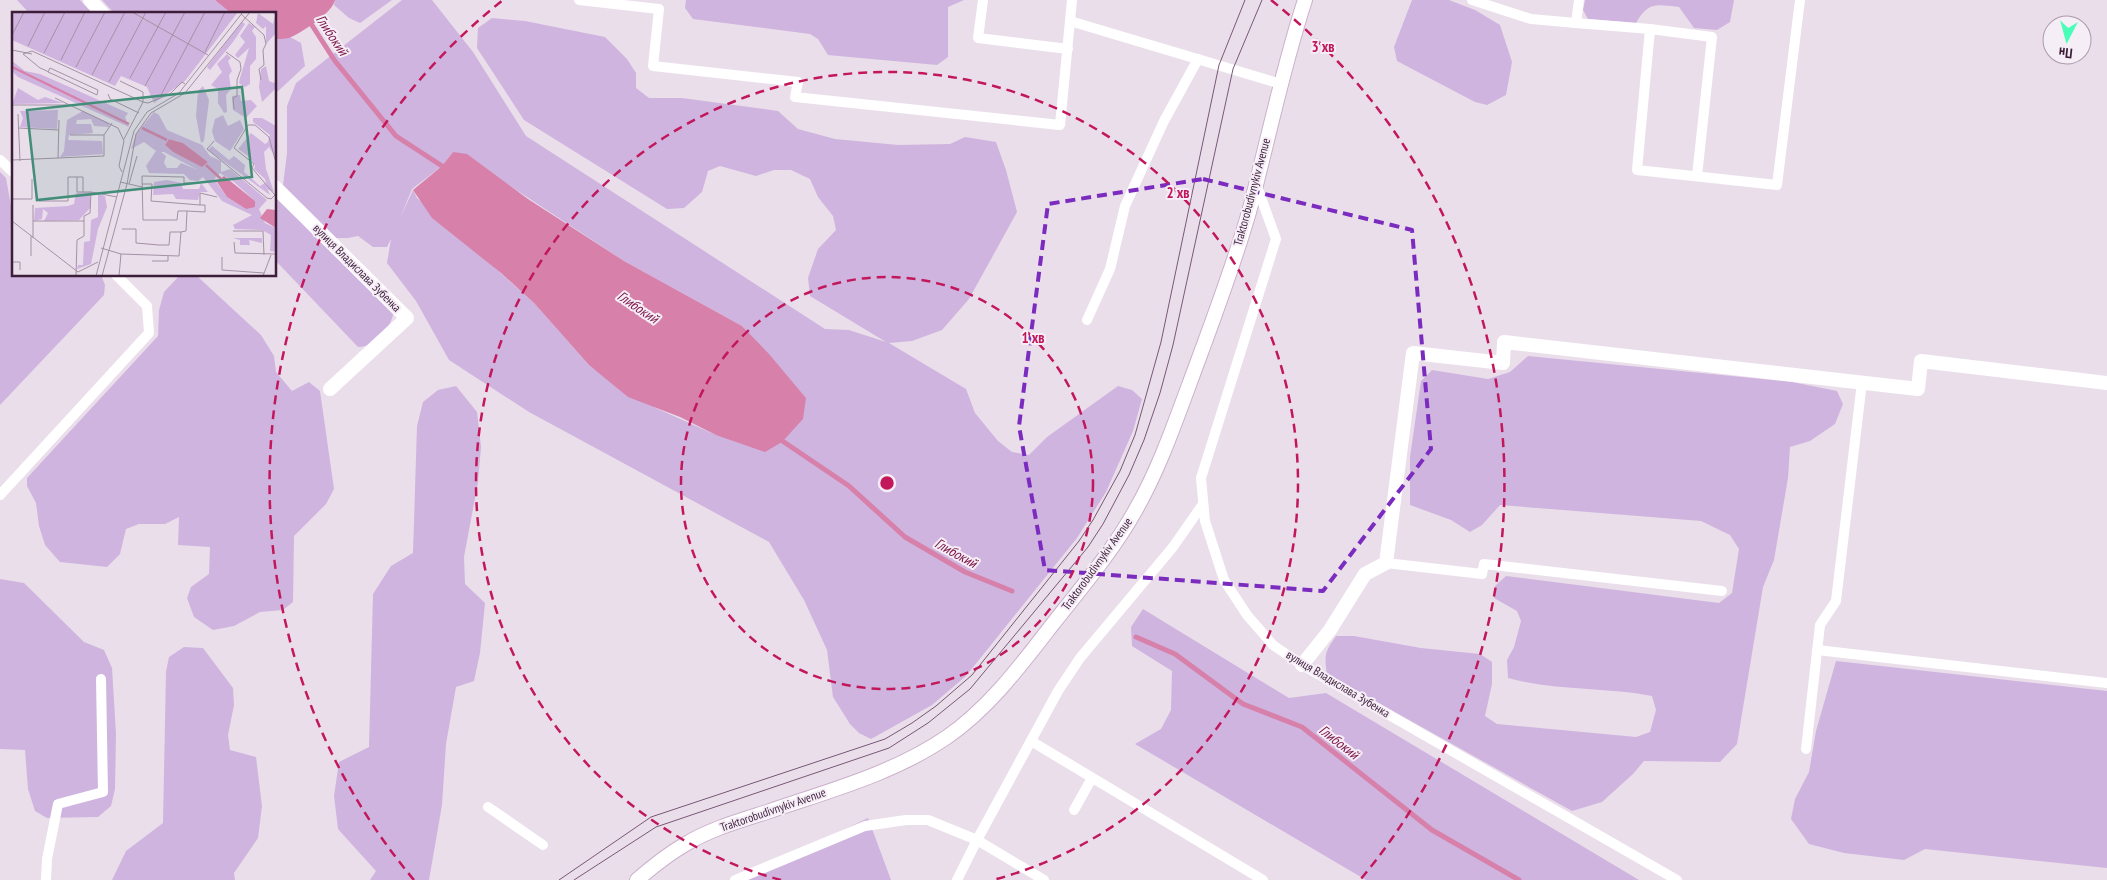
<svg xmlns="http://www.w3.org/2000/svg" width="2107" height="880" viewBox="0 0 2107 880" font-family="'PT Sans Narrow',sans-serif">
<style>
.green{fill:#cfb4df;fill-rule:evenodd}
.water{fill:#d680aa}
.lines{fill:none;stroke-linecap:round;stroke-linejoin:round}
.stream{stroke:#d680aa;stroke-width:5}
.secondary-casing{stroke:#ccb0cc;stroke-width:16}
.service{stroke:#fff;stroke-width:10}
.minor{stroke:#fff;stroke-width:14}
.secondary{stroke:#fff;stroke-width:14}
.tram{stroke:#785875;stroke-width:1}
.marked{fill:none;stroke:#7b2cbf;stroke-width:4;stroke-dasharray:10 6;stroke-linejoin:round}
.ring{fill:none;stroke:#c2185b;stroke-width:2.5;stroke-dasharray:9 6}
.labels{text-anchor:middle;stroke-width:4;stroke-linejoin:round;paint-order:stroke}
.street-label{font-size:12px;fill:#3c1e39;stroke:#f6eef7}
.water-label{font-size:14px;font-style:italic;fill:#7c1445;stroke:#f6eef7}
.inset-river{fill:none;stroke:#d680aa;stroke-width:2.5}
.inset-road{fill:none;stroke:#a491a4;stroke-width:1}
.view{fill:#428e78;fill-opacity:0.15;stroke:#428e78;stroke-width:2.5}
.inset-edge{fill:none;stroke:#3c1e39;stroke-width:2.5}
.centre{fill:#c2185b;stroke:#f6eef7;stroke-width:2.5}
.ring-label{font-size:15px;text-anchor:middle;font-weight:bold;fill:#c2185b;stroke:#f6eef7;stroke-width:4;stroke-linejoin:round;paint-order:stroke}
</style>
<rect width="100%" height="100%" fill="#eadeeb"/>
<g class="green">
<path d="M17 0H80L93 14H30Z"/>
<path d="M102 0H215L232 14H115Z"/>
<path d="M335 0H392L360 23 349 18 334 5Z"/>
<path d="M402 0H432L473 52 526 136 825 329 849 330 886 342 810 296 808 278 818 249 836 230 833 216 818 197 810 179 791 170H774L756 176 720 166 708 171 702 192 684 208 667 209 524 120 477 48 478 28 492 18 525 21 605 37 627 59 636 73V88L649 98H682L778 111 798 129 835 139 898 145 950 144 965 137 996 142 1006 170 1017 212 969 299 942 330 912 341 889 343 966 389 975 413 998 441 1012 452 1029 455 1047 437 1118 386 1132 390 1142 399 1133 431 1106 492 1077 538 966 676 932 705 871 739 859 733 850 724 833 697 827 650 804 600 769 542 529 412 449 360 416 301 387 263 391 239 387 247H373L358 236 348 238H334L283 185 287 153V106L296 83ZM453 152 498 178 624 261 742 326 806 398 716 435 656 408 608 379 589 365 534 303 417 198 413 190 400 218 412 189 442 166Z"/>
<path d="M686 0H964L948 7V57L937 65 828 55 818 39 810 34 693 19 685 8Z"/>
<path d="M1412 0H1449L1475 10 1500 25 1512 62 1506 95 1487 105 1475 102 1397 61 1394 47Z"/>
<path d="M1585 0H1734L1730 22 1717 30 1694 28 1679 7C1656 5 1649 1 1636 23L1588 19 1583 10Z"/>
<path d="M290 37 301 43 305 66 275 94V39Z"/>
<path d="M0 172 6 178 11 206 14 209V275H101L105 285 104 295 0 405Z"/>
<path d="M275 197 394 312C389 330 378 346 358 347L275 260Z"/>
<path d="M180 275 197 276 261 335 274 356 276 372 292 391 309 382 320 391 334 489 326 504 294 536 293 602 283 610 260 612 234 626 213 630 194 617 187 598 191 587 209 574 210 547 178 545 179 517 165 524H139L126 529 120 554 107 567 60 562 45 545 39 526 36 503 27 486V478L158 336 159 310 164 292Z"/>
<path d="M1528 356 1792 382 1837 391 1843 404 1835 424 1810 441 1790 447 1788 478 1774 560 1763 587 1737 744 1720 762 1644 761 1633 774 1602 802 1572 811 1327 674C1324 655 1325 652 1336 636H1354L1421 648 1480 654 1492 662V684L1485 716 1497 724 1636 737 1650 732 1656 710 1652 696C1604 687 1554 691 1508 678L1507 660 1514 647 1521 621 1517 611 1494 598 1495 586 1506 576 1719 603 1732 593 1739 549 1730 535 1701 521 1500 505 1482 525 1470 532 1451 520 1410 505V457L1421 381 1432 370 1488 379 1510 372Z"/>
<path d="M456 386 477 412 481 447 478 482 464 557 465 584 485 603 480 653 474 681 456 687 446 744 442 805 429 880H370L376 871 338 829 334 796 339 762 369 747 373 594 391 566 413 553 417 426 423 402 438 390Z"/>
<path d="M0 579 24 583 84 642 104 650 112 668 116 734 115 789 111 806 98 817 47 818 35 811 28 789 25 750 0 749Z"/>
<path d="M1143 609 1289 698 1326 693 1639 880H1366L1135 744 1161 729 1171 710 1172 671 1132 646 1131 627Z"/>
<path d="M184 647 203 648 233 688 234 705 228 735 230 750 256 757 262 806 258 838 234 873 235 880H112L126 851 163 823 166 672 169 657Z"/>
<path d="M1836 661 2107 691V868L1925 849 1904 860 1844 853 1809 844 1791 819 1795 799 1809 772 1816 731Z"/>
<path d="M868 818 891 880H740Z"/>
</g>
<g class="water">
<path d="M215 0H335C333 12 303 32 291 37 287 39 280 39 275 39V14H232Z"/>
<path d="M453 152 467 154 528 199 624 261 742 326 769 354 806 398 803 419 782 442 765 452 716 435 680 417 628 397 589 365 534 303 501 273 432 218 413 190 442 166Z"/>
</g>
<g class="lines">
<g class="stream">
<path d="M308 19 335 61 396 136 442 166 445 170"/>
<path d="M778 438 849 486 905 537 965 572 1012 591"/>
<path d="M1136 637 1175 654 1243 704 1302 727 1432 830 1519 880"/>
</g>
<defs>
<path id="secondary" d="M637 880C652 867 667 855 684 845 710 829 739 821 767 812 828 791 893 774 947 737 989 708 1021 665 1052 625 1081 588 1112 552 1135 511 1158 471 1173 428 1189 385 1210 328 1232 271 1249 212 1268 141 1282 70 1305 0"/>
</defs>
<use href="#secondary" class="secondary-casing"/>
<g class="service">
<path d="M579 0 659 9 653 66 798 82 795 97 1060 125 1072 0"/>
<path d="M983 0 978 38 1068 49"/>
<path d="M1472 0 1531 19 1576 23 1579 0"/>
<path d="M1070 21 1281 84"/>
<path d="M1576 23 1650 29 1637 170 1777 185 1800 0"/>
<path d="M1650 29 1712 37 1697 176"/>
<path d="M0 160 14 173"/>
<path d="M1256 184 1276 239 1201 478 1205 521 1224 580 1247 615 1273 645 1302 665 1677 880"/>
<path d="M1087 320 1110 269 1125 206 1164 121 1198 59"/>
<path d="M0 495 149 333 147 306 116 275"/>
<path d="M1386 563 1482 574 1484 564 1722 591"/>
<path d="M1817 650 2107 683"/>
<path d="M1031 741 1263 880"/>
<path d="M1806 749 1820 625 1836 601 1862 382"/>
<path d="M488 807 543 845"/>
<path d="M1074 810 1092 778"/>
<path d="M46 880 47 859 58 804 103 792 101 679"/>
<path d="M735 880 865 826 906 820H928L977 840 957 880"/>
<path d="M1044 880 977 840 1058 691 1080 658 1173 547 1203 504"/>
</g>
<g class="minor">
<path d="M90 0 103 14"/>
<path d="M275 187 407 318 330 389"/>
<path d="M1302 665 1330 630 1365 574 1386 563 1413 353 1503 363 1504 342 1918 389 1921 361 2107 383"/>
</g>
<use href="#secondary" class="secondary"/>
<g class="tram">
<path d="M559 880 651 817 885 739 912 723 936 706 972 675 1079 541 1093 520 1120 471 1135 435 1161 342 1219 65 1245 0"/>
<path d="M574 880 656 827 889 748 928 723 970 689 1088 547 1103 524 1129 475 1144 440 1160 393 1173 345 1233 69 1262 0"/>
</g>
</g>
<path class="marked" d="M1203 179 1412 230 1431 449 1323 591 1045 570 1019 426 1048 204Z"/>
<g class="ring">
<circle cx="887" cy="483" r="206"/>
<path d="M781 880A411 411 0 1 1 993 880"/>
<path d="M414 880A617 617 0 0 1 503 0M1271 0A617 617 0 0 1 1360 880"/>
</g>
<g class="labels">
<g class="street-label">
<text transform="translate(1252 192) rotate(-75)" y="4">Traktorobudivnykiv Avenue</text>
<text transform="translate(357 268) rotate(45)" y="4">вулиця Владислава Зубенка</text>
<text transform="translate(1097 564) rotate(-54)" y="4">Traktorobudivnykiv Avenue</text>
<text transform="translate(1338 684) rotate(31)" y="4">вулиця Владислава Зубенка</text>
<text transform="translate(773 810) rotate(-19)" y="4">Traktorobudivnykiv Avenue</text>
</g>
<g class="water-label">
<text transform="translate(332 35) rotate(56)" y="5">Глибокий</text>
<text transform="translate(638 307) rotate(34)" y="5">Глибокий</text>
<text transform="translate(956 553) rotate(29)" y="5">Глибокий</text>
<text transform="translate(1339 742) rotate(38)" y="5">Глибокий</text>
</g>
</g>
<g transform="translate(12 12)">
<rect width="264" height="264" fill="#eadeeb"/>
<path d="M0 0H226L173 69 142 91 135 75 109 64 103 74 0 28ZM260 0H264V21L254 32V14L251 17 244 11 246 1 261 12 263 3ZM230 10 233 12 221 30 198 58 195 55ZM237 11 243 15 240 19 244 25V47L238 54V72L233 75 227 71 228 66 237 36 226 46 223 43 233 30 228 24ZM215 42 219 46 216 49 220 59 217 63 219 77 214 83 215 100 212 101 206 91V77L199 73 210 60 205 52ZM0 49 13 59 28 62 116 101 113 105 117 115 6 65 0 59ZM254 54 257 69 262 71 264 67V76L250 90 247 75 249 57ZM191 74 197 88 192 129 189 131 184 104 186 79ZM6 76 26 88 33 85 51 91 0 92ZM228 83 229 89 239 88 245 94 234 106 221 98 220 84ZM46 98 45 117 8 115 11 106 8 99ZM71 99 97 111V115L82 114 79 107 65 108 64 112H79L81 121 57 123 56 128 90 129 91 142 48 145 52 139 55 108ZM142 100 147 103 155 118 190 133 198 144 209 149V160L218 157 255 188 247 197 253 211 264 216V240L258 239 259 223 250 218 223 217 221 213 240 203 210 189 191 165 186 169 178 168 172 162 137 161 134 154 144 139 132 130 119 137 124 122ZM157 127 171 131 196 150 190 154 161 140 153 133ZM149 140H152L186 158 169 151 165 156H155L152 151 154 144ZM208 161 222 170 243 189 234 197 215 185 202 167ZM211 103 216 114 228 108 232 117 218 139 203 129 200 119 203 107ZM241 106H250L264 114V146L257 135 252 140 254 157 262 180 255 177 253 167 242 157 243 153 236 144 226 137 239 121 253 132 256 130 258 123 241 110ZM200 134 217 148 222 144 233 153 232 160 248 174 253 171 258 183 196 138ZM155 168 169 171 171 177H187L189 171 196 180H188L186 188 164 187 161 182 141 183 142 170ZM78 180V196L67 208 32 209 36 201 31 197 30 207 22 209 23 196 56 194 62 192 64 181ZM86 182 93 184 95 195 86 217 79 252 65 257 66 253H71L72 230 78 229 79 208 86 205ZM221 226H250V231L237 228 238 233H228V228Z" fill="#cfb4df" fill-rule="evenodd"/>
<path d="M157 127 171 131 196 150 190 155 161 140 153 133ZM212 164 243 189V195L234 197 215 185 205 170ZM255 197 264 198V216L248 206Z" fill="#d680aa"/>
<path class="inset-river" d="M0 55 117 112M130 116 155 128M194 153 209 167"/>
<path class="inset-road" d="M120 0 196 43M229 2 252 23 254 32 251 38 252 53 247 57 249 68M0 23 12 0M16 34 33 0M0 38 20 42M193 40 213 0M214 40 228 50 229 57 225 68V84L221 86 222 97M32 41 53 0M11 42 20 39 131 90 112 127M11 42 28 56 35 59 36 60 45 64 85 83 86 78 38 56 36 60M49 48 73 0M64 55 93 0M80 63 113 0M118 66 154 0M108 69 131 80V90L136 91 158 82 170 70 173 72M97 70 134 0M133 74 173 0M96 82 98 87 127 101M149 83 193 0M43 86 106 116 112 129 107 154 110 160M0 93H55M6 102 8 149M6 116 47 118M58 123H92M202 129 195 137 255 186 259 187 264 182M46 146 47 108M0 148 92 144V123L100 111M65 165V180H71M108 170 130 175M117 172 125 144M130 172H140L139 189 188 193M263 183 240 156 242 152 222 136 236 113H243L257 125 264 151M0 187H20V167M27 189H56V165H71V180H79M21 193V226M175 199 193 200V193H188V181L205 185M0 209 66 260 86 250M21 209H72M110 217H124V231L147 233H157L158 220H169M221 219H251L252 243M19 224V244M222 230 223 241 264 242M89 236 109 242 167 244 169 220 174 219 175 199H166L165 208H131L130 164 172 165V171H186M210 245V258L252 261M140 249H156V244M0 250H8V258M64 264 65 228 72 224V204L78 201 79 180 105 185M84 264 122 119 135 100 167 81 231 0M90 264 115 172 124 122 139 101 173 81 238 0M107 264 109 242M251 264 259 243"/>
<path class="view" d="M230 75 240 165 25 188 15 98Z"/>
<rect width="264" height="264" class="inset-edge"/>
</g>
<circle cx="887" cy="483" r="8" class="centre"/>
<g class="ring-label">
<text x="1323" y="52">3 хв</text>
<text x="1178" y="198">2 хв</text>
<text x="1033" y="343">1 хв</text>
</g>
<g transform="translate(2067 40) rotate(186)"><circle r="24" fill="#f6eef7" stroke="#ac9bab"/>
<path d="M0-4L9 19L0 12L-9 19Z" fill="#49feb7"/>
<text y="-8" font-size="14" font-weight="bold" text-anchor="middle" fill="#3c1e39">Пн</text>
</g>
</svg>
